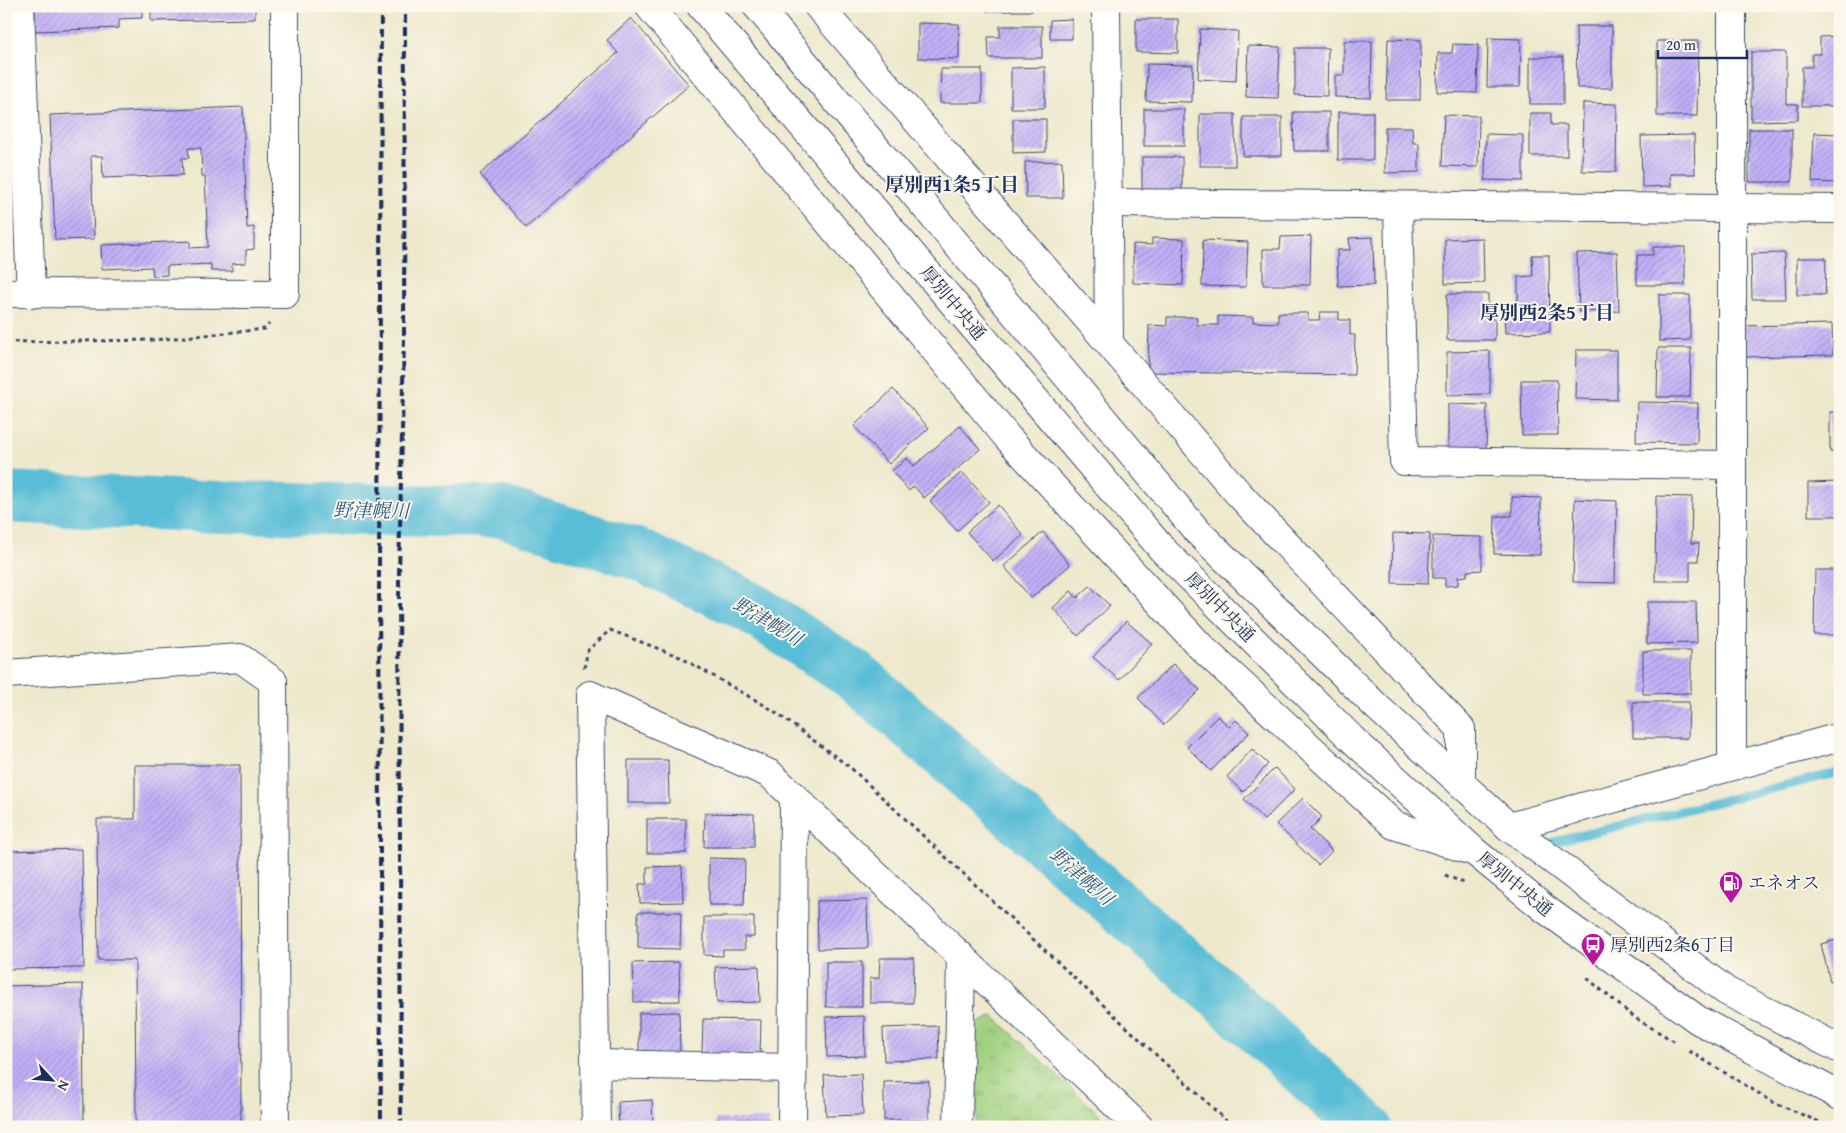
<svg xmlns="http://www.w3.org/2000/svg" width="1846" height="1133" viewBox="0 0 1846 1133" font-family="'Gentium Book Plus','Noto Serif JP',serif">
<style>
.grass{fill:url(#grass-tufts);stroke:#5e8070}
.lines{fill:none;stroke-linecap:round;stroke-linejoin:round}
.stream{stroke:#59bdd7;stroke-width:9}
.river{stroke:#59bdd7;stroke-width:52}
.building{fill:url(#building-hatch)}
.minor-casing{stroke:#3b4b6e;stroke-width:30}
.tertiary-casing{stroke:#3b4b6e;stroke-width:30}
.path{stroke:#3b4b6e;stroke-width:3;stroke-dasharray:4 4;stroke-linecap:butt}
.minor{stroke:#fff;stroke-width:28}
.tertiary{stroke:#fff;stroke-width:28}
.rail{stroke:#1b2f5e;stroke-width:4;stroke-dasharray:8 4;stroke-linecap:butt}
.labels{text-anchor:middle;stroke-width:4;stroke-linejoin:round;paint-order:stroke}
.street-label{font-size:18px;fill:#1b2f5e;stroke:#fbf7ec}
.poi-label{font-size:18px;fill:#1b2f5e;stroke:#fbf7ec;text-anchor:start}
.neighbourhood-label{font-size:19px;font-weight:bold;fill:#1b2f5e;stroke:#fbf7ec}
.water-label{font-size:19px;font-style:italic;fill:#2e5a82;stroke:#fbf7ec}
</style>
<defs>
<pattern id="grass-tufts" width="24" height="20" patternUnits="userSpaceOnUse" patternTransform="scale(1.25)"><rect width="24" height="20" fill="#a1d281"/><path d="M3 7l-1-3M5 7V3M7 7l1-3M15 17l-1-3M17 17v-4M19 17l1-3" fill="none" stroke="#82ab6d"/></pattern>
<pattern id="building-hatch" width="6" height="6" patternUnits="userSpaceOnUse" patternTransform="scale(1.25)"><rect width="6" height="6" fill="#c2b1f8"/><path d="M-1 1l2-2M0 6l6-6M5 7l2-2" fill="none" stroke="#9d90cc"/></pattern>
</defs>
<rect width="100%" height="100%" fill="#fbf7ec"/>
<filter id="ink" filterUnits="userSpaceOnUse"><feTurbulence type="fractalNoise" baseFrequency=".02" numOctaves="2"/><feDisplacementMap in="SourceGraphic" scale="10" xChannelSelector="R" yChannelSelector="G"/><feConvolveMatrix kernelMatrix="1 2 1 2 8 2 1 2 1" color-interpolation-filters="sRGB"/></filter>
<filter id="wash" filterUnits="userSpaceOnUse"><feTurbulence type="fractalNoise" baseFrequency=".0096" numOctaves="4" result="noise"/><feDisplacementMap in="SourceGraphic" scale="20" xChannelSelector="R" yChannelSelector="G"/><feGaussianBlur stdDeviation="1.12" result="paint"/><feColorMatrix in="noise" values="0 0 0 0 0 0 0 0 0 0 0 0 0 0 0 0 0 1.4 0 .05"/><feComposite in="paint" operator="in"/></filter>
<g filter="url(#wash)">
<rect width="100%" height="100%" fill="#eee8cc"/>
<path class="grass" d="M993 1016 1100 1115 1092 1127H976L975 1025Z"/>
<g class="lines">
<path class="stream" d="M1541 845 1840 772"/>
<path class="river" d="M6 497 219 507 503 512 639 555 750 607 854 675 1217 992 1366 1127"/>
</g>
<g id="blocks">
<g class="building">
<path d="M35 6H142V18L119 19V28L35 31Z"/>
<path d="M151 6H255V19L151 21Z"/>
<path d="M895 6H954V9L895 10Z"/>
<rect x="987" y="6" width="45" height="5"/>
<path d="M631 18 689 85 526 228 480 174 618 53 607 40Z"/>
<path d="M1072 19V39H1050V20Z"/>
<path d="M1136 19H1178V53L1136 52Z"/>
<path d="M918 23 959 24V59L918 58Z"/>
<path d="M1000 26H1042V58H989L988 37H1000Z"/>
<path d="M1576 26H1612V88H1577Z"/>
<path d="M1200 29 1238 31 1236 81 1198 79Z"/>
<path d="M1840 36V106H1802V67H1812V54H1820V37Z"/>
<path d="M1488 38 1521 39 1520 87H1487Z"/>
<path d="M1388 39 1421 40 1420 100H1386Z"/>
<path d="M1344 41H1372L1371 98 1335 97V75H1344Z"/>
<path d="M1657 41H1698L1697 116H1657Z"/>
<path d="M1453 44 1478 45 1477 93 1437 92 1438 53H1452Z"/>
<path d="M1248 46 1280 47 1278 98 1246 97Z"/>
<path d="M1295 48H1328L1327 96 1295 95Z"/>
<path d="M1751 52H1786V104H1798V120L1751 121Z"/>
<rect x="1530" y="57" width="33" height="47"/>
<path d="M1147 64 1193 65 1192 102 1146 101Z"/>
<path d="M1045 67V108H1011V68Z"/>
<path d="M941 69H982V103H940Z"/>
<path d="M1583 103 1617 104 1616 172 1582 171Z"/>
<path d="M243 107 247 228 254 227V249L246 250V263L232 264V271H211V264L167 266V275L153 276 152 267 102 269 101 245 190 241V248L208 247 205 176H202L201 148H188L189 158H182L183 175 103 178 102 156H91L94 239 55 240 50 115Z"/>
<rect x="1144" y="109" width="40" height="37"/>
<path d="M1293 112H1329V151H1294Z"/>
<rect x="1338" y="112" width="35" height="48"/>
<path d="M1530 113H1551V125H1567V156H1530Z"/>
<rect x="1200" y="114" width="35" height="52"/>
<path d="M1444 115 1479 116 1478 167 1442 166Z"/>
<rect x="1243" y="117" width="39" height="39"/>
<path d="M1013 119H1046V152L1013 153Z"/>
<path d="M1385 127H1412L1413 143H1419V172L1385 173Z"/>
<rect x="1749" y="129" width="43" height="53"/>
<path d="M1814 133 1840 134V183L1812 182Z"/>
<path d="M1486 134 1523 135V181L1485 180Z"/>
<path d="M1694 135 1695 174H1670L1671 186 1642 187 1641 136Z"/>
<rect x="1142" y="157" width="40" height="34"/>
<path d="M1062 161 1063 198H1026L1025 162Z"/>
<path d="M1311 236 1310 285H1263V249H1280L1281 237Z"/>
<path d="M1373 237 1374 285 1338 286 1337 250H1350L1349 238Z"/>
<path d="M1152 238 1184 239 1183 285 1133 283V244L1152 245Z"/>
<path d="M1483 238 1484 283 1445 284V239Z"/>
<path d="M1203 240 1248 242 1246 287 1202 286Z"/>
<path d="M1653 247H1685V285H1637V255H1653Z"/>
<path d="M1617 252 1619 311 1579 312 1577 253Z"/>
<path d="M1784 253 1786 299H1752L1751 254Z"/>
<path d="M1532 255H1549L1550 332 1505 333 1504 308H1518V277L1533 276Z"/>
<path d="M1797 258H1826L1825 295H1797Z"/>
<path d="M1447 294H1488V319H1495V340H1447Z"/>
<path d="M1659 295H1690V340L1659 341Z"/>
<path d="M1320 312H1339V320H1350V335H1355L1354 375 1148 372 1149 325 1167 326V317H1197V325H1218V316L1253 317V322L1278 323V313H1308V320H1319Z"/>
<path d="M1832 324 1833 355 1742 357V326Z"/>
<path d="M1658 348H1691L1690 397H1657Z"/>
<path d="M1576 350H1617V400L1575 399Z"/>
<path d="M1490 351V394L1447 395V352Z"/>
<path d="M1521 380H1557L1558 435H1522Z"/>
<path d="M893 389 929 428 889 464 854 426Z"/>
<path d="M1637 402 1698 403 1697 443 1636 442Z"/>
<path d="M1448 404 1487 405 1486 453 1448 452Z"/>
<rect x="1830" y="412" width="10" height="40"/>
<path d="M960 426 980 449 924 498 914 486 909 491 892 471 907 458 914 466Z"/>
<path d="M962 472 989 502 957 531 930 501Z"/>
<path d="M1840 482V516H1808V483Z"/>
<path d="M1656 496 1692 497 1691 543H1699L1698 561H1690V581H1655Z"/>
<path d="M1512 497 1541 498 1540 555 1494 554 1495 516H1512Z"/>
<path d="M1575 499 1617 501 1615 583 1573 582Z"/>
<path d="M998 505 1023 535 993 561 967 532Z"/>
<path d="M1043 532 1070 565 1031 598 1004 566Z"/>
<path d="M1393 533 1430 534 1428 584 1392 583Z"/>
<path d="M1433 536 1482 537V570L1467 571V576L1458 577V585L1445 586V578H1433Z"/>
<path d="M1815 570H1840V635H1814Z"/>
<path d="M1090 586 1110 606 1078 636 1053 608 1071 591 1077 598Z"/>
<path d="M1647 602H1696L1697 643 1647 644Z"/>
<path d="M1126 621 1152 644 1119 680 1093 657Z"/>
<path d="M1643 651H1691V693L1643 694Z"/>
<path d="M1173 664 1200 690 1164 725 1138 698Z"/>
<path d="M1633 702H1689L1688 738H1633Z"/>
<path d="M1218 716 1229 727 1236 720 1249 733 1211 771 1187 747Z"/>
<path d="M1252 749 1268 764 1243 792 1227 777Z"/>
<path d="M628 760H668L669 803H628Z"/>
<path d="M135 765H240L241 1127H136L135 960H98L97 819H135Z"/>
<path d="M1275 768 1295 789 1264 820 1244 799Z"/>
<path d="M1303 798 1322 817 1310 829 1332 851 1318 865 1276 824Z"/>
<path d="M705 813 754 814V847H704Z"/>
<rect x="647" y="819" width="39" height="34"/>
<path d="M82 849 84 968 6 969V851Z"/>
<path d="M709 858 745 859 744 905H709Z"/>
<path d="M682 866 683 902 640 903 639 884H647V867Z"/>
<path d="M867 900 868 948 818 949 817 901Z"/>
<path d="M638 912H681L680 949 638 948Z"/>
<path d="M704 917H754V937H744L745 950H723V956L704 955Z"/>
<path d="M1840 939V978L1830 981 1821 944Z"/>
<path d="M880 958H914L913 1003H870V978H879Z"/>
<path d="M679 962 680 1001 634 1002 633 963Z"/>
<rect x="826" y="962" width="36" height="45"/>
<path d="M759 966 760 1002 717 1003 715 967Z"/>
<path d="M83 984 84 1127H6V986Z"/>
<path d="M679 1012 680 1054 639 1055V1013Z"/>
<path d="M864 1016 865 1056 827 1057 826 1017Z"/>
<path d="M703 1019 761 1020 760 1055 702 1054Z"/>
<path d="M938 1026 939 1059 884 1061 883 1028Z"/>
<path d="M861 1074 863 1115 826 1116 824 1075Z"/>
<path d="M929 1081V1120H884V1082Z"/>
<path d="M652 1100 653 1127H619L618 1102Z"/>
<rect x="716" y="1119" width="53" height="8"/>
<path d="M702 1123V1127H661V1124Z"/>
</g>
</g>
</g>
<g filter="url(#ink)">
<use href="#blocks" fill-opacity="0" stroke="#3b4b6e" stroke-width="1"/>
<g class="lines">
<defs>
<g id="minor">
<path d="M20 6 31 294"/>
<path d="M649 6 1008 438 1202 648 1394 825 1475 852"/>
<path d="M818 6 1238 493 1461 729V783"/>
<path d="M1106 6 1109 342"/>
<path d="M1732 6V765"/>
<path d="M1108 203 1840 209"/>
<path d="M1398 206 1404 461 1732 465"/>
<path d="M6 293 285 294V6"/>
<path d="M6 674 240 658 273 681 275 1127"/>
<path d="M1509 827 1840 737"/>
<path d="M596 1064 792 1068"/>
<path d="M596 1127 590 695 770 774 1139 1127"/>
<path d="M792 1127 794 797"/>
<path d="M958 1127 961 956"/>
</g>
<g id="tertiary">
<path d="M701 6 1162 549 1352 739 1475 852 1545 909 1698 1020 1840 1096"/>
<path d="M757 6 1197 531 1378 708 1509 827 1726 991 1840 1049"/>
</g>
</defs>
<use href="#minor" class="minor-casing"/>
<use href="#tertiary" class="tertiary-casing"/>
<g class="path">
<path d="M6 342 154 340 265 329 269 324"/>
<path d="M584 668 588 650 610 630 680 657 771 709 851 768 1233 1127"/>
<path d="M1445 875 1464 883"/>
<path d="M1587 978 1635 1018 1677 1043"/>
<path d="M1689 1051 1773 1102 1831 1127"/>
</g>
<use href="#minor" class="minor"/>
<use href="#tertiary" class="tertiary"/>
<g class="rail">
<path d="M381 6 379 575 381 1127"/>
<path d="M401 1127 399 575 404 337 405 6"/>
</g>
</g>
</g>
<defs>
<symbol id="fuel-pin" viewBox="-11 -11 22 30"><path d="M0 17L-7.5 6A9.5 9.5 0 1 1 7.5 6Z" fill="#b5179e" stroke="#fbf7ec"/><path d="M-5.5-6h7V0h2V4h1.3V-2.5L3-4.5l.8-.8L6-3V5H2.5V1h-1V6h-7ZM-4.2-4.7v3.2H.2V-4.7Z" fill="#fff"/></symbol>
<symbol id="bus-pin" viewBox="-11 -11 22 30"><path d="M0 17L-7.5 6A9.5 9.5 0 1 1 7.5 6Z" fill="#b5179e" stroke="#fbf7ec"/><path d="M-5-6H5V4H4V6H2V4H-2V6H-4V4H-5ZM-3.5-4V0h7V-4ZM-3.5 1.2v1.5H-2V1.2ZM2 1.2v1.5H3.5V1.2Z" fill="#fff"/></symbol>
</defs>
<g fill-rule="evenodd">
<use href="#fuel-pin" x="1717" y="869" width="28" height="38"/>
<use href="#bus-pin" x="1579" y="931" width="28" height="38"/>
</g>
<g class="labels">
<g class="street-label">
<text transform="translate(953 303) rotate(50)" y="6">厚別中央通</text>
<text transform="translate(1220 607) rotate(45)" y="6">厚別中央通</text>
<text transform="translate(1515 884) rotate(39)" y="6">厚別中央通</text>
</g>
<g class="poi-label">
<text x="1748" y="889">エネオス</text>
<text x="1610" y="951">厚別西2条6丁目</text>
</g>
<g class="neighbourhood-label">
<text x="952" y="191">厚別西1条5丁目</text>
<text x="1547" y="319">厚別西2条5丁目</text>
</g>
<g class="water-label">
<text transform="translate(371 510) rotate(1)" y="7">野津幌川</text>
<text transform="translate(768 621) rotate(31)" y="7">野津幌川</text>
<text transform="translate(1082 876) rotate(41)" y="7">野津幌川</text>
</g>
</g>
<rect width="1846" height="1133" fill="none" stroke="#fbf7ec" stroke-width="25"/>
<g transform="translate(52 1080) rotate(116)" stroke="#fbf7ec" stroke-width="4" paint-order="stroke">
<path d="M0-4L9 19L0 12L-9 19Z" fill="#1b2f5e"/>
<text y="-8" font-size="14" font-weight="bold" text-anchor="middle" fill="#1b2f5e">N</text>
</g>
<path d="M1658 50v8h89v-8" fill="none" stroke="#1b2f5e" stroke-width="2.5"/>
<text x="1666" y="50" font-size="15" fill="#1b2f5e" stroke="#fbf7ec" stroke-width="4" paint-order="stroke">20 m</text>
</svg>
